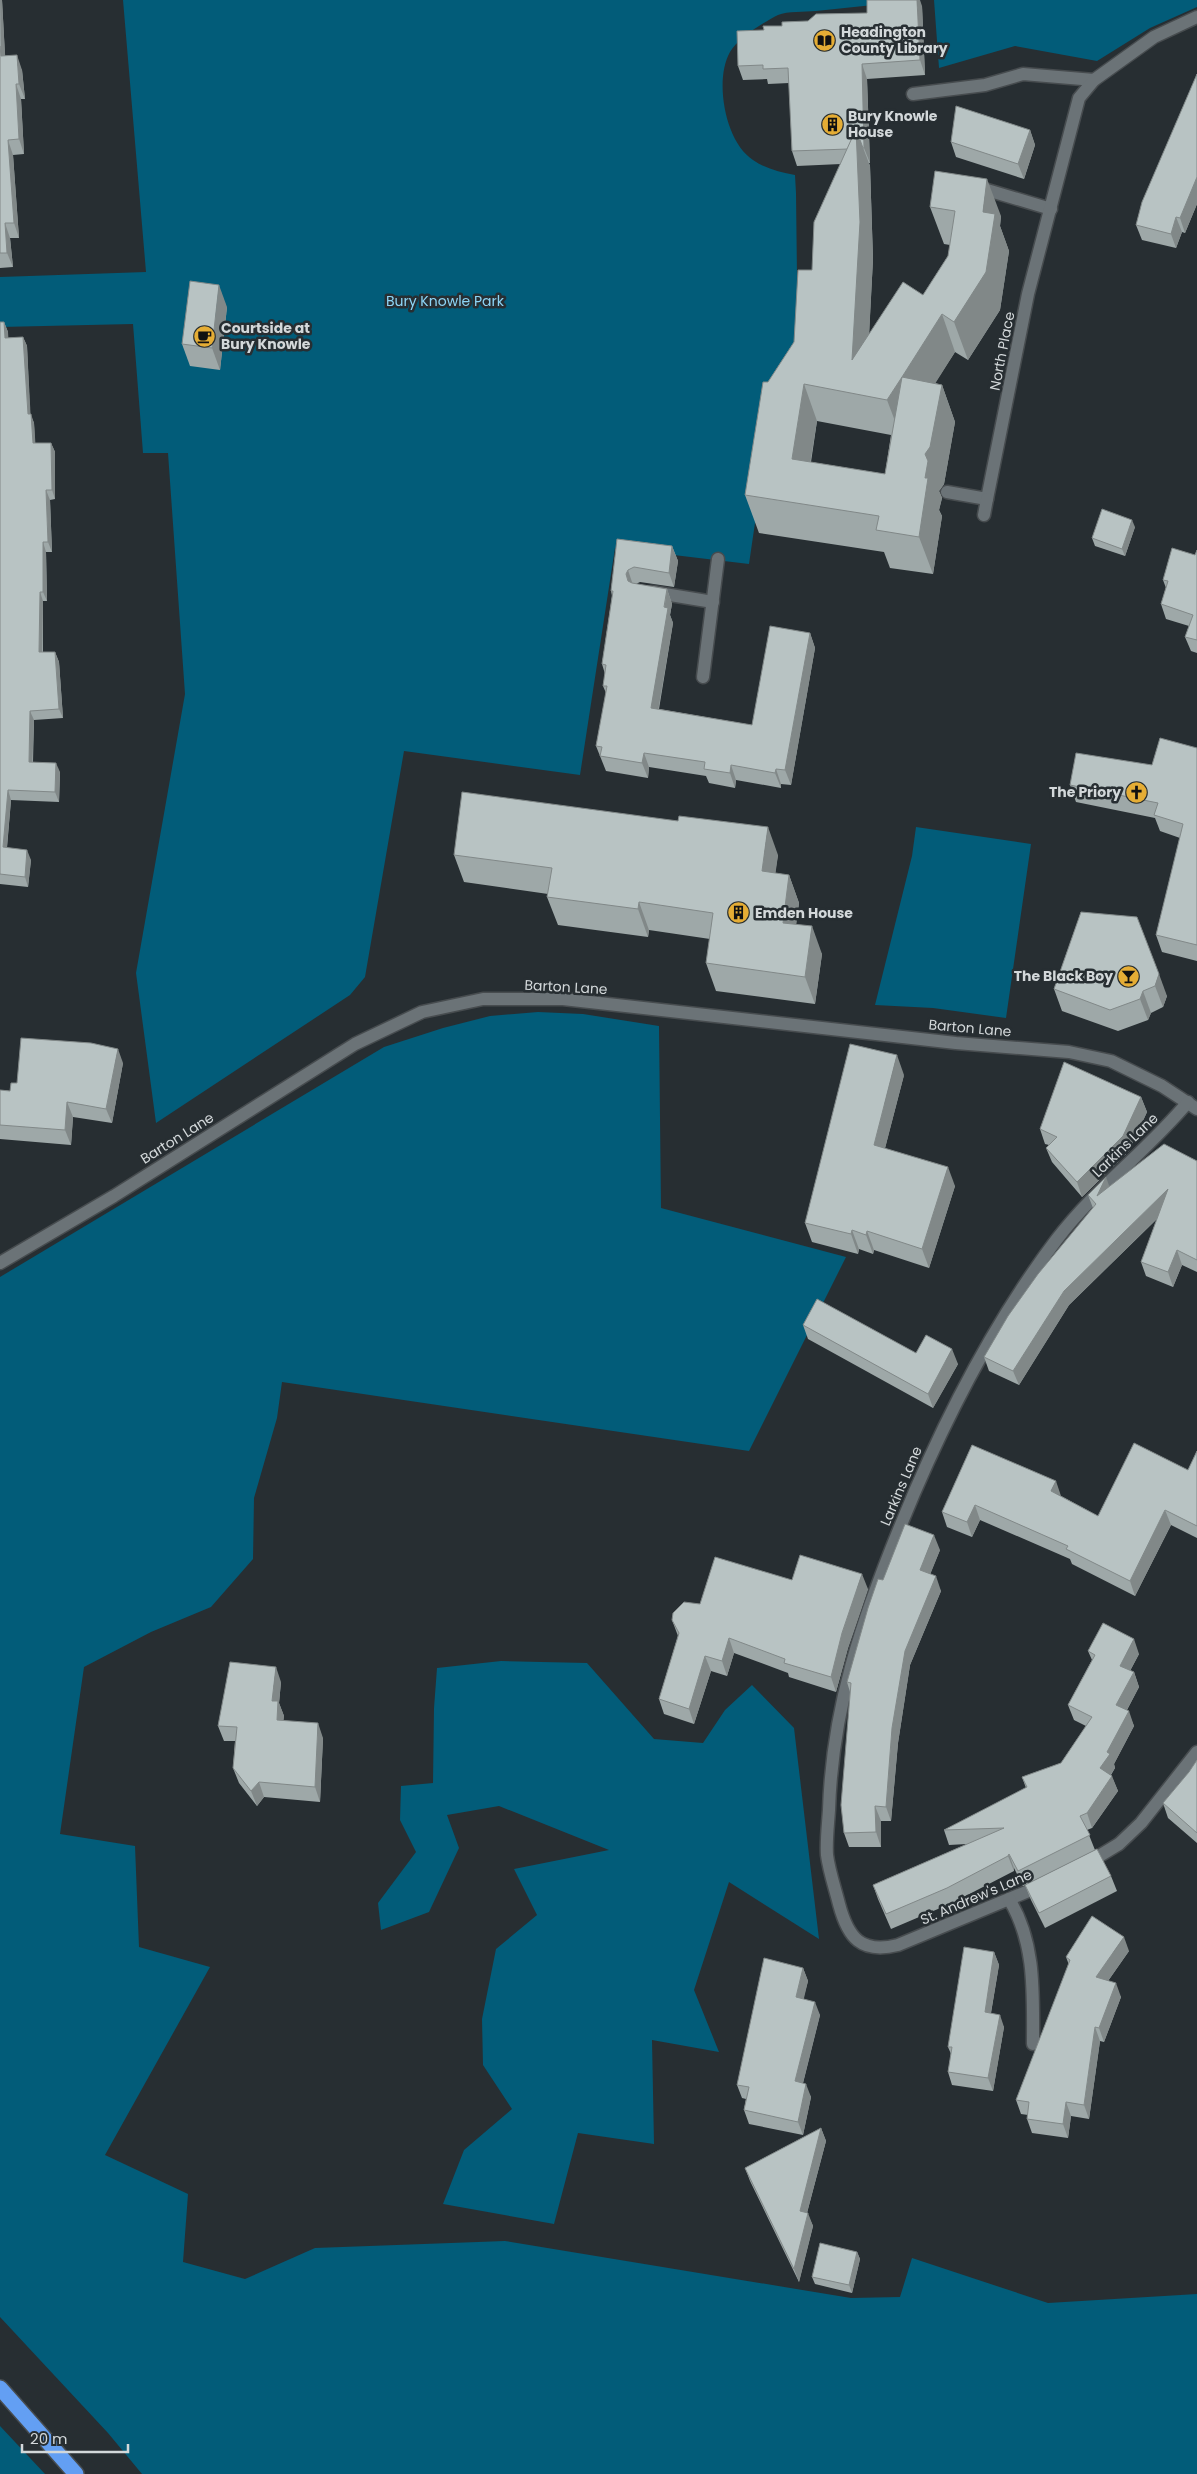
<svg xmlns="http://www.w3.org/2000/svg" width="1197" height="2474" viewBox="0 0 1197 2474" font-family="Poppins,sans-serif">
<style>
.green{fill:#025c79}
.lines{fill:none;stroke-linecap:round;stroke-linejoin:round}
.lane-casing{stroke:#474c4f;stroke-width:15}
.street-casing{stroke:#474c4f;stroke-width:15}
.highway-casing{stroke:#474c4f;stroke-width:18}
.lane{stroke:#6b7377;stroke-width:12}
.street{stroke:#6b7377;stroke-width:12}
.highway{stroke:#639ff3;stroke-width:15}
.wall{fill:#9ea8a8;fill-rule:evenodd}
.shaded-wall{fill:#818888}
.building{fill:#b8c3c3;stroke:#818888;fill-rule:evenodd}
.labels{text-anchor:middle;stroke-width:5;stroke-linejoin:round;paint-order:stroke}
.poi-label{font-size:14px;font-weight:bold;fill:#d3d8da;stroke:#272e32;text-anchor:start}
.park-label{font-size:14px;fill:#8dd5f6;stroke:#272e32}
.street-label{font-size:14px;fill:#d3d8da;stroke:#272e32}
</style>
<rect width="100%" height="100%" fill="#272e32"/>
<g class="green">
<path d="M123 0H921C886 4 851 7 816 11 804 12 788 11 778 15 764 22 738 38 730 52 714 80 725 142 753 160 766 169 780 172 795 175L796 193 798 358 768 434 749 564 615 548 580 775 404 751 365 977 350 995 156 1123 136 973 185 694 168 453H143L133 324 0 327V277L146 272Z"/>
<path d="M934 0H1197V7L1150 28 1097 61 1015 46 939 68Z"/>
<path d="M916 827 1031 844 1006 1018 933 1008 875 1005 912 856Z"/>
<path d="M538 1012 583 1014 659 1026 661 1208 846 1257 749 1451 282 1382 277 1418 254 1498 253 1559 211 1607 151 1632 84 1667 60 1834 135 1846 139 1947 210 1967 105 2155 188 2194 183 2262 245 2279 315 2248 505 2241 851 2298 900 2297 912 2258 1048 2303 1197 2294V2474H142L108 2433 0 2317V1277L384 1047 443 1028 490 1016Z"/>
<path d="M501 1661 587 1663 654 1739 703 1743 725 1710 752 1685 794 1728 819 1939 729 1882 694 1990 719 2052 652 2040 654 2144 578 2133 554 2224 443 2204 464 2150 512 2109 483 2065 482 2019 496 1949 537 1915 514 1869 609 1850 499 1806 447 1815 459 1848 429 1912 381 1930 378 1903 416 1852 400 1820 401 1786 433 1783 434 1708 437 1668Z"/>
<path d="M0 2426 45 2474H0Z"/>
</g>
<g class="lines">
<defs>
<path id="lane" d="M913 94 985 85 1023 74 1094 80"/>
<g id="street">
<path d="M977 187 1051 209"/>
<path d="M947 492 987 499 1028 294 1079 98 1094 80 1154 37 1197 17"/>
<path d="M984 515 987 499"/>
<path d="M652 592 713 602"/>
<path d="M703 677 718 559"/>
<path d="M0 1263 114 1196 355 1044 422 1012 483 999H563L956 1043 1069 1052 1111 1061 1162 1086 1197 1109"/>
<path d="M1086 1864 1119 1844 1141 1823 1197 1752"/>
<path d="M1043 1885 898 1945C861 1954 848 1938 839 1904 835 1888 829 1871 827 1855 826 1841 828 1825 829 1810 832 1709 862 1620 900 1527 941 1426 991 1326 1057 1239 1096 1188 1147 1151 1188 1102"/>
<path d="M1009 1899C1036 1943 1033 1994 1033 2044"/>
</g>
<path id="highway" d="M0 2388 76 2474"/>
</defs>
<use href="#lane" class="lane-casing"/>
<use href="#street" class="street-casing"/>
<use href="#highway" class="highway-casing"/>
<use href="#lane" class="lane"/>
<use href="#street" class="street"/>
<use href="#highway" class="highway"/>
</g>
<g class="wall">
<path d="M0 0H2L5 56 22 70 25 99H21L24 154 13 155 19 238H10L13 267 0 268Z"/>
<path d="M922 6 925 75 867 79 870 163H869L870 166 873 259 869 334 923 295 948 256 950 245 944 244 930 207 1001 216 1000 226 1009 251 1000 310 968 360 955 352 935 383 942 385 955 422 944 484 939 491 942 498 939 510 942 516 933 574 890 568 884 552 759 533 745 495 768 382 794 342 841 164 797 166 792 151 789 83 768 84 767 79 743 80 738 66 764 30 782 26 808 21 867 13ZM817 421 891 435 885 474 811 462Z"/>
<path d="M1197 74V204L1185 233 1182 232 1176 248 1142 240 1136 225Z"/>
<path d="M1030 130 1035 145 1024 179 956 157 951 142Z"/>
<path d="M227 307 220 370 190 366 182 344Z"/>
<path d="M0 322H4L8 332V338L23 337 27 346 30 414 34 423 35 443H51L55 452V499L50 500 52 552H46L47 601H43V652H55L59 662 63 718 34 720 33 762 60 772 59 802 11 800 7 848 31 860 28 887 0 884Z"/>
<path d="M1135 527 1125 556 1095 546 1092 538Z"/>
<path d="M617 539 672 546 678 561 674 587 640 582 636 584 667 589 672 604 670 615 673 623 659 709 752 725 810 633 815 648 791 785 781 784V788L736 780 735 788 709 783 706 776 649 767 648 778 606 771 596 746 606 693 603 686 605 674 602 664 612 596 611 591Z"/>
<path d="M1197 550V653L1191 651 1185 637 1189 626 1166 619 1161 604 1166 588 1163 580 1195 555Z"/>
<path d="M1197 748V961L1162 952 1156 935 1180 838 1160 831 1155 818 1076 802 1070 785 1152 765Z"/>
<path d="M454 855H778L775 873 789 875 799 903 796 924 822 954 815 1004 716 991 706 963 710 939 649 930 648 937 558 925 547 897 548 894 464 882Z"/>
<path d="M1081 912 1167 996 1163 1007 1151 1013 1148 1020 1118 1031 1062 1011 1054 989Z"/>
<path d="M123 1063 112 1123 73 1117 71 1145 0 1139V1090L10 1091 17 1083Z"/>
<path d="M904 1075 885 1148 955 1186 929 1268 874 1250 873 1254 859 1249 858 1254 812 1242 805 1223Z"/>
<path d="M1141 1097 1147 1112 1129 1151 1082 1197 1052 1162 1046 1148 1049 1145 1045 1144 1040 1129Z"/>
<path d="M1197 1161V1272L1182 1265 1173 1287 1146 1276 1141 1262 1157 1219 1069 1305 1019 1385 989 1371 984 1357 1093 1208 1088 1195 1109 1186Z"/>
<path d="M803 1325 916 1353 958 1364 933 1408 808 1339Z"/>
<path d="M972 1445 1061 1496 1098 1516 1188 1470 1197 1451V1538L1171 1525 1135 1596 1072 1564 1070 1559 980 1520 972 1537 947 1527 942 1512Z"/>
<path d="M940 1550 930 1574 941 1591 910 1665 898 1743 891 1821H881V1847H849L844 1833 850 1692 847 1682 883 1580Z"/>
<path d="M792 1580 868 1589 848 1648 836 1692 789 1677 788 1673 734 1653 727 1676 711 1671 694 1724 664 1714 659 1699 678 1636 672 1620 700 1604Z"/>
<path d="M1088 1651 1139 1654 1130 1671 1134 1672 1139 1687 1127 1710 1134 1726 1114 1764 1115 1768 1111 1775 1118 1791 1092 1828 1087 1830 1095 1850 1023 1886 1014 1868V1871L952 1903 891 1929 878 1899 873 1885 967 1844 949 1845 944 1830 1026 1788 1022 1777 1061 1763 1086 1726 1074 1720 1068 1705 1092 1660Z"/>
<path d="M281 1682 279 1703 284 1716 283 1721 323 1738 320 1802 264 1797 257 1806 239 1783 233 1768 235 1741H224L218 1726Z"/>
<path d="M1197 1760V1843L1168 1818 1163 1803 1189 1772Z"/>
<path d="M1111 1876 1117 1891 1045 1928 1031 1900 1025 1885Z"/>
<path d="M1129 1951 1108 1981 1121 1997 1104 2042 1100 2041 1089 2119 1071 2116 1068 2138 1032 2133 1027 2119 1028 2115 1021 2114 1016 2100 1069 1965 1066 1957Z"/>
<path d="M994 1952 999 1965 991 2013 1004 2027 993 2091 952 2085 948 2072 951 2054 948 2047Z"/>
<path d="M803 1968 808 1981 803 1999 820 2015 803 2083 811 2097 803 2135 749 2124 744 2110 746 2099 742 2098 737 2085Z"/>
<path d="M821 2128 826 2141 807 2213 813 2226 799 2282 750 2181 745 2168Z"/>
<path d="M857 2252 860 2259 852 2293 815 2284 812 2277Z"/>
</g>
<g class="shaded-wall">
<path d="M0 0H2L6 71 1 56Z"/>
<path d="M917 0H920L922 6 925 75 920 60Z"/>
<path d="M17 55 22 70 25 99 19 84Z"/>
<path d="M862 64 867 79 870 163 864 148Z"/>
<path d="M16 84 21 99 24 154 19 139Z"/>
<path d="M856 129 870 166 873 259 866 396 852 360Z"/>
<path d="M1030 130 1035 145 1024 179 1018 164Z"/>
<path d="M8 140 13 155 19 238 14 223Z"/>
<path d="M1197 177V204L1185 233 1180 218Z"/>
<path d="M987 179 1001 216 1000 226 1009 251 1000 310 968 360 954 322 983 212Z"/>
<path d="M1176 217 1182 232 1176 248 1171 234Z"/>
<path d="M5 223 10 238 13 267 7 253Z"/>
<path d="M219 285 227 307 220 370 212 348Z"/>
<path d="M942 314 955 352 916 414 902 377Z"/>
<path d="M4 322 8 332 9 348 5 338Z"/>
<path d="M23 337 27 346 31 423 28 414Z"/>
<path d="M902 377 901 437 887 400Z"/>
<path d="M804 384 817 421 805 496 792 459Z"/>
<path d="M942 385 955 422 944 484 939 491 942 498 939 510 942 516 933 574 919 537 925 478V454Z"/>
<path d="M31 414 34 423 36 452 33 443Z"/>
<path d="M51 443 55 452V499L52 490Z"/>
<path d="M46 490 50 500 52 552 48 542Z"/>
<path d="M1132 520 1135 527 1125 556 1122 549Z"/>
<path d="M43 542 46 552 47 601 43 592Z"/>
<path d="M672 546 678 561 674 587 669 573Z"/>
<path d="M628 570 633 585 631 589 626 574Z"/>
<path d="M667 589 672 604 670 615 673 623 656 723 651 708Z"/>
<path d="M40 592 43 601 42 662 39 652Z"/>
<path d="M810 633 815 648 791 785 785 770Z"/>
<path d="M55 652 59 662 63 718 59 709Z"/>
<path d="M30 711 34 720 32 772 29 762Z"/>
<path d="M644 753 649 767 648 778 642 763Z"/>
<path d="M56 763 60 772 59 802 55 792Z"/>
<path d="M731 765 736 780 735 788 730 773Z"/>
<path d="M776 769 781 784V788L775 773Z"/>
<path d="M8 790 11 800 6 857 3 847Z"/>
<path d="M768 827 778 855 772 899 762 871Z"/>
<path d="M27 850 31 860 28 887 25 877Z"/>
<path d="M789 875 799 903 793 950 783 923Z"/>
<path d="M639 902 649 930 648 937 638 909Z"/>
<path d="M812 926 822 954 815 1004 805 977Z"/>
<path d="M1159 974 1167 996 1163 1007 1155 986Z"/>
<path d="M1143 991 1151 1013 1148 1020 1140 999Z"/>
<path d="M118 1049 123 1063 112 1123 106 1109Z"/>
<path d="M897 1055 904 1075 881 1164 874 1145Z"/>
<path d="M1141 1097 1147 1112 1129 1151 1082 1197 1077 1182Z"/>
<path d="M67 1102 73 1117 71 1145 65 1130Z"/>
<path d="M948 1167 955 1186 929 1268 922 1249Z"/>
<path d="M1106 1177 1111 1191 1097 1196Z"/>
<path d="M1168 1189 1173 1203 1069 1305 1019 1385 1013 1371 1064 1291Z"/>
<path d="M852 1230 859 1249 858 1254 851 1234Z"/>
<path d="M867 1231 874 1250 873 1254 866 1235Z"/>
<path d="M1177 1250 1182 1265 1173 1287 1168 1272Z"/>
<path d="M952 1349 958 1364 933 1408 928 1394Z"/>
<path d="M1056 1481 1061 1496 1051 1491Z"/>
<path d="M975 1505 980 1520 972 1537 967 1522Z"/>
<path d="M1165 1510 1171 1525 1135 1596 1130 1581Z"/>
<path d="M934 1535 940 1550 926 1585 920 1570Z"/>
<path d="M862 1574 868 1589 848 1648 836 1692 831 1677 842 1633Z"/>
<path d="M936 1576 941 1591 910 1665 898 1743 891 1821 886 1807 892 1728 905 1651Z"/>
<path d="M729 1638 734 1653 727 1676 722 1661Z"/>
<path d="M1134 1639 1139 1654 1125 1680 1120 1666Z"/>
<path d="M705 1656 711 1671 694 1724 689 1709Z"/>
<path d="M276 1667 281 1682 279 1703 284 1716 282 1735 277 1720 272 1701Z"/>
<path d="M1134 1672 1139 1687 1122 1719 1116 1705Z"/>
<path d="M1129 1711 1134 1726 1114 1764 1115 1768 1105 1783 1100 1768 1107 1752Z"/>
<path d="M318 1723 323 1738 320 1802 315 1787Z"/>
<path d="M1112 1776 1118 1791 1092 1828 1087 1813Z"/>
<path d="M259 1782 264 1797 257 1806 251 1791Z"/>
<path d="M875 1806 881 1821V1847L876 1832Z"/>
<path d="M1009 1854 1014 1868V1871L1008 1856Z"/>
<path d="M1124 1937 1129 1951 1101 1991 1096 1977Z"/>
<path d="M994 1952 999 1965 989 2024 985 2012Z"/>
<path d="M803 1968 808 1981 801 2011 796 1997Z"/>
<path d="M1116 1983 1121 1997 1104 2042 1099 2028Z"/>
<path d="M815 2002 820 2015 800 2095 795 2081Z"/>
<path d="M1000 2015 1004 2027 993 2091 988 2078Z"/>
<path d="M1095 2027 1100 2041 1089 2119 1084 2105Z"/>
<path d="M806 2084 811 2097 803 2135 798 2122Z"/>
<path d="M1066 2102 1071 2116 1068 2138 1063 2124Z"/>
<path d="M821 2128 826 2141 804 2224 800 2211Z"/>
<path d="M808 2213 813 2226 799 2282 794 2269Z"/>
<path d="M857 2252 860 2259 852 2293 849 2285Z"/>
</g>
<g class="building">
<path d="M867 0H917L920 60 862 64 864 148H863L856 129 848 149 792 151 788 68 763 69V65L738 66 737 31 764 30 763 26H782V22L808 21 816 14 867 13Z"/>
<path d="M0 46 1 56 17 55 19 84H16L19 139 8 140 14 223H5L7 253H0Z"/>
<path d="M1197 74V177L1180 218 1176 217 1171 234 1136 225 1142 202Z"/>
<path d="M956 106 1030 130 1018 164 951 142Z"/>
<path d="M856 129 860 222 852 360 903 282 923 295 948 256 955 211 930 207 935 171 987 179 983 212 995 214 986 272 954 322 942 314 902 377 942 385 930 447 925 454 928 461 925 478H928L919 537 876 530 879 516 745 495 763 382H768L794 342 798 270H812L814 222ZM902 377 885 474 792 459 804 384 887 400Z"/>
<path d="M190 281 219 285 212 348 182 344Z"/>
<path d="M0 322H4L5 338 23 337 28 414H31L33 443H51L52 490H46L48 542H43V592H40L39 652H55L59 709 30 711 29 762 56 763 55 792 8 790 3 847 27 850 25 877 0 874Z"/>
<path d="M1102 509 1132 520 1122 549 1092 538Z"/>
<path d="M617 539 672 546 669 573 634 567 628 570 626 574 628 581 632 583 667 589 664 607 668 608 651 708 752 725 770 626 810 633 785 770 776 769 775 773 731 765 730 773 704 769 705 762 644 753 642 763 600 756 602 747 596 746 607 686H603L606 665 602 664 613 591H611Z"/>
<path d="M1172 548 1195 555 1197 550V640L1185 637 1193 615 1161 604 1168 581 1163 580Z"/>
<path d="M1160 738 1197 748V945L1156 935 1183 824 1154 815 1158 803 1070 785 1076 753 1152 765Z"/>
<path d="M462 792 678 821 679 816 768 827 762 871 789 875 783 923 812 926 805 977 706 963 713 913 639 902 638 909 547 897 552 868 454 855Z"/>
<path d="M1081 912 1137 917 1159 974 1155 986 1143 991 1140 999 1110 1010 1054 989Z"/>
<path d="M21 1038 91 1043 118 1049 106 1109 67 1102 65 1130 0 1125V1090L10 1091 11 1083H17Z"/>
<path d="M850 1044 897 1055 874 1145 948 1167 922 1249 867 1231 866 1235 852 1230 851 1234 805 1223Z"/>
<path d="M1064 1062 1141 1097 1123 1136 1077 1182 1046 1148 1057 1137 1040 1129Z"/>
<path d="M1164 1144 1197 1161V1260L1177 1250 1168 1272 1141 1262 1168 1189 1064 1291 1013 1371 984 1357 1008 1316 1038 1274 1096 1204 1088 1195 1106 1177 1097 1196Z"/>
<path d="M817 1299 916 1353 926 1335 952 1349 928 1394 803 1325Z"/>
<path d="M1134 1443 1188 1470 1197 1451V1526L1165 1510 1130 1581 1066 1549 1068 1546 975 1505 967 1522 942 1512 972 1445 1056 1481 1051 1491 1098 1516Z"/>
<path d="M905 1524 934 1535 920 1570 936 1576 905 1651 892 1728 886 1807 875 1806 876 1832 844 1833 841 1805 851 1683 847 1682 868 1608 878 1579 883 1580Z"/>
<path d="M800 1555 862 1574 842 1633 831 1677 784 1663 785 1659 729 1638 722 1661 705 1656 689 1709 659 1699 679 1633 672 1620 673 1613 684 1602 700 1604 715 1557 792 1580Z"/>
<path d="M1103 1623 1134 1639 1120 1666 1134 1672 1116 1705 1129 1711 1107 1752 1110 1754 1100 1768 1112 1776 1087 1813 1080 1816 1090 1835 1018 1871 1009 1854 1008 1856 947 1888 886 1914 873 1885 1004 1828 944 1830 1027 1787 1022 1777 1061 1763 1092 1717 1068 1705 1095 1655 1088 1651Z"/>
<path d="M230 1662 276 1667 272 1701H278L277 1720 318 1723 315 1787 259 1782 251 1791 233 1768 237 1727 218 1726Z"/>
<path d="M1197 1760V1833L1163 1803 1189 1772Z"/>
<path d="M1097 1849 1111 1876 1039 1913 1025 1885Z"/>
<path d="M1092 1916 1124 1937 1096 1977 1116 1983 1099 2028 1095 2027 1084 2105 1066 2102 1063 2124 1027 2119 1029 2102 1016 2100 1070 1960 1066 1957Z"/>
<path d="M964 1947 994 1952 985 2012 1000 2015 988 2078 948 2072 952 2047H948Z"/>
<path d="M764 1958 803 1968 796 1997 815 2002 795 2081 806 2084 798 2122 744 2110 749 2087 737 2085Z"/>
<path d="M821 2128 800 2211 808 2213 794 2269 745 2168Z"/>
<path d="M820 2243 857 2252 849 2285 812 2277Z"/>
</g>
<defs>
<symbol id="library-disc" viewBox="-11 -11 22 22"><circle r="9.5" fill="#e5ad35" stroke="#272e32"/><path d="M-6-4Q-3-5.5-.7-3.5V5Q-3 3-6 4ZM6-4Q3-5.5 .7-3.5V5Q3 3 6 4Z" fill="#111"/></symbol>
<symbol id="building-disc" viewBox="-11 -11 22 22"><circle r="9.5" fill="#e5ad35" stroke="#272e32"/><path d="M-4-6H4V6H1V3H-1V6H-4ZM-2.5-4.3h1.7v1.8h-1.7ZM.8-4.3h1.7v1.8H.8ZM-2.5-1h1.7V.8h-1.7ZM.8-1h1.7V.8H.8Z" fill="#111"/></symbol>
<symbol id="cafe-disc" viewBox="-11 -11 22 22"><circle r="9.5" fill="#e5ad35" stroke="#272e32"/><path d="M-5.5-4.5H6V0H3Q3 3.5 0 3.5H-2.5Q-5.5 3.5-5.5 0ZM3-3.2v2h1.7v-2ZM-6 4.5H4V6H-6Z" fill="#111"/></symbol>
<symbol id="church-disc" viewBox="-11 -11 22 22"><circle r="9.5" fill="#e5ad35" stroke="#272e32"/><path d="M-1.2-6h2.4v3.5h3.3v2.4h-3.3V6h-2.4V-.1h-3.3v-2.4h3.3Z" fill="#111"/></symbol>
<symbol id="bar-disc" viewBox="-11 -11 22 22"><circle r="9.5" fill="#e5ad35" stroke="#272e32"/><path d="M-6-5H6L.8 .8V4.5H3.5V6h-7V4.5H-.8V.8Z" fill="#111"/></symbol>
</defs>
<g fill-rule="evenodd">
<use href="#library-disc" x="812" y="28" width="25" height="25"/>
<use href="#building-disc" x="820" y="112" width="25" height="25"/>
<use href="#cafe-disc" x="192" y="324" width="25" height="25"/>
<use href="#church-disc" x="1124" y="780" width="25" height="25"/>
<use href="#building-disc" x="726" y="900" width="25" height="25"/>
<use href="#bar-disc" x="1116" y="964" width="25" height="25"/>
</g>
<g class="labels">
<g class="poi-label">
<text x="841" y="37">Headington<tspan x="841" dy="16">County Library</tspan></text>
<text x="848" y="121">Bury Knowle<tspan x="848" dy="16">House</tspan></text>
<text x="221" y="333">Courtside at<tspan x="221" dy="16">Bury Knowle</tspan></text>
<text x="1121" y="797" text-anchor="end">The Priory</text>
<text x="755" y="918">Emden House</text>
<text x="1113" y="981" text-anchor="end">The Black Boy</text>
</g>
<g class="park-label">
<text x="445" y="306">Bury Knowle Park</text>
</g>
<g class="street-label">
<text transform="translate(1002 351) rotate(-79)" y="5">North Place</text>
<text transform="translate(566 987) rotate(3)" y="5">Barton Lane</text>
<text transform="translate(970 1028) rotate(5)" y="5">Barton Lane</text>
<text transform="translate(177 1138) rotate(-32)" y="5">Barton Lane</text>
<text transform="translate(1125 1145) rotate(-44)" y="5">Larkins Lane</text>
<text transform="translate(901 1486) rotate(-67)" y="5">Larkins Lane</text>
<text transform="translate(976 1897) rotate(-23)" y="5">St. Andrew's Lane</text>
</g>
</g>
<path d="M22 2444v8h106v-8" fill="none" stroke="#d3d8da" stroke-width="2.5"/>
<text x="30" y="2444" font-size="15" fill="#d3d8da" stroke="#272e32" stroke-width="4" paint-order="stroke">20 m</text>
</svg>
